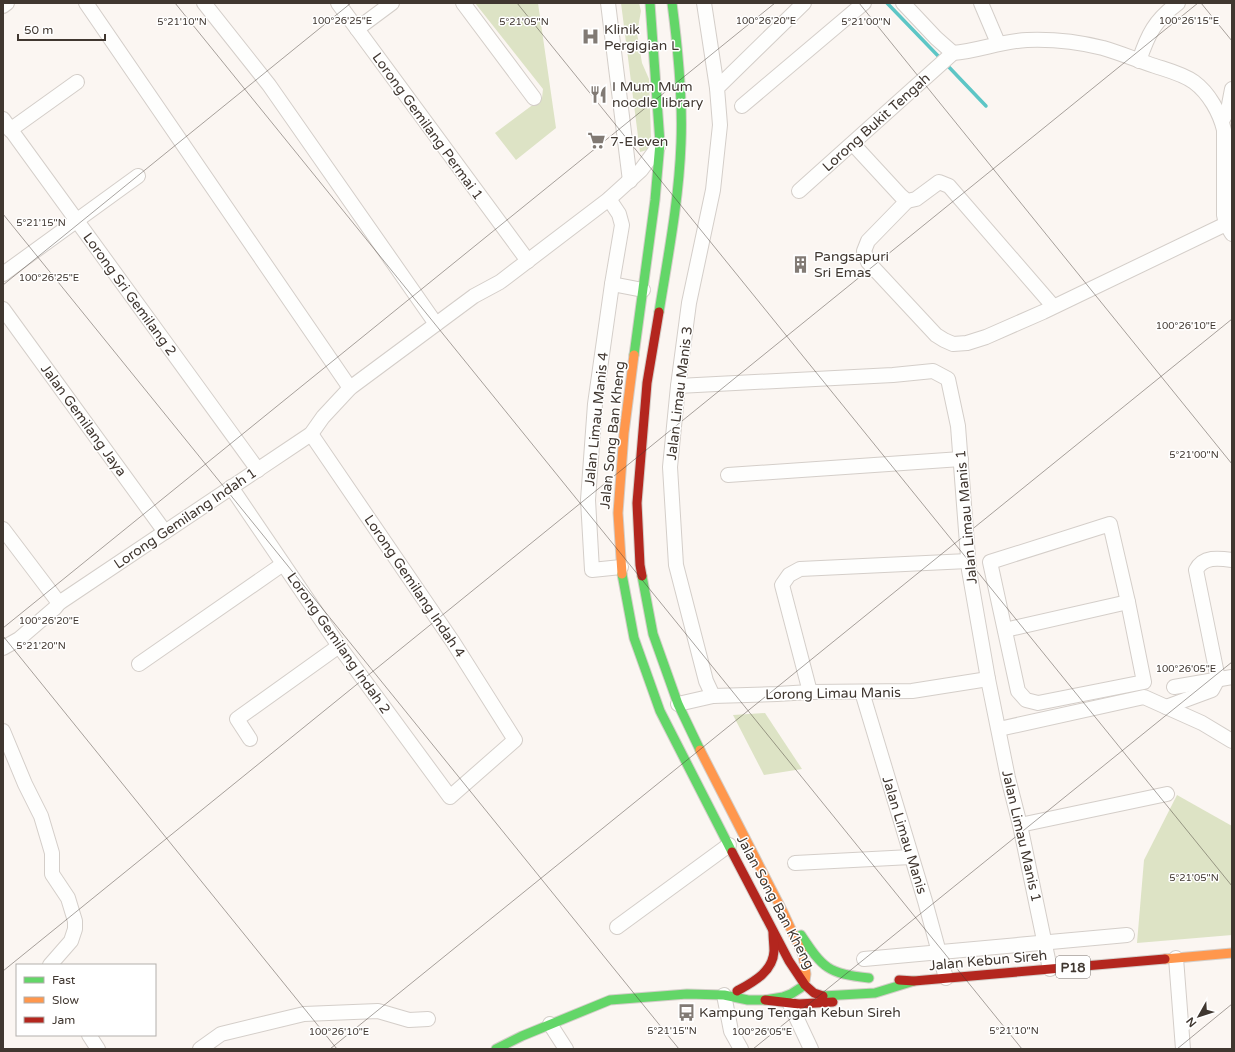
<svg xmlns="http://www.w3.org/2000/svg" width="1235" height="1052" viewBox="0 0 1235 1052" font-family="'Varela Round',sans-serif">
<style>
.green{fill:#dde3c5}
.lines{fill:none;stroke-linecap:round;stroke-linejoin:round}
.stream{stroke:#5dc6c6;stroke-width:3.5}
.street-casing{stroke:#d4cec9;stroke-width:16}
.fast-casing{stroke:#d4cec9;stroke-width:11}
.slow-casing{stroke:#d4cec9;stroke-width:11}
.jam-casing{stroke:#d4cec9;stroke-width:11}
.street{stroke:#fefefd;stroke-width:14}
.fast{stroke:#63d668;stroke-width:9}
.slow{stroke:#ff974d;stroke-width:9}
.jam{stroke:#b3261e;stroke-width:9}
.ticks{fill:none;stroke:#403730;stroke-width:1;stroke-opacity:0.45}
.labels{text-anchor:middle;stroke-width:3;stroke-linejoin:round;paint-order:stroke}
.shield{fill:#fff;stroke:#79736e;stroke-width:1}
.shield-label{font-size:13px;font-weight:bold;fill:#403730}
.poi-label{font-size:14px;fill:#403730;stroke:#fff;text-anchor:start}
.street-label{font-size:14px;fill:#403730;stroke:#fff}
.ticks-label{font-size:10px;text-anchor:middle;fill:#403730;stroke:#fff;stroke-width:3;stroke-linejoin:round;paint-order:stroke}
</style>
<rect width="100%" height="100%" fill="#fbf6f2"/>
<g class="green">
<path d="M475 3H516L517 4 538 3 556 128 516 160 495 133 542 98 543 89Z"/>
<path d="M621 3H639L641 11 637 33 642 63 649 79 651 138 647 150 640 152Z"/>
<path d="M765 713 802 769 764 775 733 715Z"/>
<path d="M1177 795 1232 826V935L1137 943 1144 860Z"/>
</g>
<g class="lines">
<g class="stream">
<path d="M887 3 942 60"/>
<path d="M946 64 986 106"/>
</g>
<defs>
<g id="street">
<path d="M86 3 350 388"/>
<path d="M204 3 269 85 436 324"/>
<path d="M338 3 528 261"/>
<path d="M463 3 534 98"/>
<path d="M608 3 630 181"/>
<path d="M704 3 717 88"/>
<path d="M903 3 936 38 953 53"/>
<path d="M981 3 998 43"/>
<path d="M3 6 7 3"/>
<path d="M357 29 392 3"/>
<path d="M1139 61C1148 34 1155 20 1178 3"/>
<path d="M742 106 864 3"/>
<path d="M3 119 258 470"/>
<path d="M1222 121 1228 110 1232 89"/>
<path d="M10 130 77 82"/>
<path d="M853 144 901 196 907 201 916 199 939 182 949 186 1053 306"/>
<path d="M799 191 953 53C978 51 1002 41 1027 40 1052 39 1079 42 1103 48 1120 53 1137 60 1155 66 1167 70 1183 74 1194 82 1209 93 1220 113 1224 130V215L1226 224 1232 234"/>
<path d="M609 199 619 214 622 225 612 284 595 404 588 500 592 570 621 567"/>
<path d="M907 201 868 241 864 251 868 262 936 335 944 340 953 344 967 343 986 337 1043 312 1226 224"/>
<path d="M3 274 138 176"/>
<path d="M612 284 643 290"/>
<path d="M3 309 165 532"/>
<path d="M678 386 893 375 933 371 948 379 958 426 969 570 988 679 1008 778 1020 825 1050 969"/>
<path d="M728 475 961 459"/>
<path d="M231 487 339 646 450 797 515 740 453 642 311 434"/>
<path d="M1110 524 1128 602 1144 682 1038 703 1026 700 1018 691 990 562Z"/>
<path d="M3 529 59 603"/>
<path d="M1005 630 1128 602"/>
<path d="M3 648 19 639 55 608 59 603 311 434 323 417 350 388 474 296 500 282 609 199 641 170 658 147"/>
<path d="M139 664 283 564"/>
<path d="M1174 687 1232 677"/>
<path d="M810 692 782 585 789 575 800 569 968 561"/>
<path d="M862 692 925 901 946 978"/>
<path d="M713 696 706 681 676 565 670 467 678 386 689 303 713 190 720 125 717 88 804 3"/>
<path d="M678 704 713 696 777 694 810 692 912 691 988 679"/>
<path d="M1166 707 1212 690 1218 679 1196 570C1203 556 1219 558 1232 560"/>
<path d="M999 729 1144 697 1202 723 1232 741"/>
<path d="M3 731 25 784 41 816 52 853V874L68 898 75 921V929L71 941 50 965"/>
<path d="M250 739 237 719 339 646"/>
<path d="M1020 825 1167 794"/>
<path d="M795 863 911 857"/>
<path d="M617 927 729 845"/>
<path d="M1176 958 1183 1049"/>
<path d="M864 959 1127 935"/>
<path d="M724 995 731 1031 741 1049"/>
<path d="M790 1004 811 1049"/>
<path d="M550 1024 566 1049"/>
<path d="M89 1035 98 1049"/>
<path d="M200 1049 221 1034 304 1014 378 1011 409 1020 428 1019"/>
</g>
<g id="fast">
<path d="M659 312C668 256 679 200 681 143 683 96 678 49 672 3"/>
<path d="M634 355 655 200 660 143 650 3"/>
<path d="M622 574 634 638 660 711 732 852"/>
<path d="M642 576 653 634 678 704 700 750"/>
<path d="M801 935C823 968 828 974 869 978"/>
<path d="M823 996 875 993 914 981"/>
<path d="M496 1049 522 1036 610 1000 687 994 724 995 748 1000H765L783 997 791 994 805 985"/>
</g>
<g id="slow">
<path d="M622 574 618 513 624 433 634 355"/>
<path d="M700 750 783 912 803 955 806 974 805 981"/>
<path d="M1165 959 1232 953"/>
</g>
<g id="jam">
<path d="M642 576 640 565 637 503 647 383 659 312"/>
<path d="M732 852 789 961 805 985 814 993 823 996"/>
<path d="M899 980 914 981 1165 959"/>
<path d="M737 991C753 982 773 972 774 951 774 945 773 938 773 932"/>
<path d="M765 1000 799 1004 833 1002"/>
</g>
</defs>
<use href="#street" class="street-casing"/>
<use href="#fast" class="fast-casing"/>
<use href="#slow" class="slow-casing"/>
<use href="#jam" class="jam-casing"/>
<use href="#street" class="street"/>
<use href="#fast" class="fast"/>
<use href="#slow" class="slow"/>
<use href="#jam" class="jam"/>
</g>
<path class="ticks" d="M175 3 1022 1049M517 3 1232 886M859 3 1232 464M1201 3 1232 41M3 214 679 1049M3 285 351 3M3 628 775 3M3 636 337 1049M3 971 1198 3M330 1049 1232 319M753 1049 1232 662M1177 1049 1232 1004"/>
<defs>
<symbol id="hospital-bare" viewBox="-9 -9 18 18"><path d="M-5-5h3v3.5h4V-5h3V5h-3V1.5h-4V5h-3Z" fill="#817a74" stroke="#fff" stroke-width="2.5" paint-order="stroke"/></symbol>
<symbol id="restaurant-bare" viewBox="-9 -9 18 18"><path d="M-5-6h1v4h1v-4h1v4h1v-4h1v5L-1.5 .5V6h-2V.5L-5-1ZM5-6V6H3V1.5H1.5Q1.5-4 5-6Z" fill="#817a74" stroke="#fff" stroke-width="2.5" paint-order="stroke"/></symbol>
<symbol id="supermarket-bare" viewBox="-9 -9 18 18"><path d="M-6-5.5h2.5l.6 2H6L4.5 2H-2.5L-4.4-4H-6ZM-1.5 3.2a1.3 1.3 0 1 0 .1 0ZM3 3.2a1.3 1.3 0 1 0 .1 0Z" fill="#817a74" stroke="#fff" stroke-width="2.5" paint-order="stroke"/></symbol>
<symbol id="building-bare" viewBox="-9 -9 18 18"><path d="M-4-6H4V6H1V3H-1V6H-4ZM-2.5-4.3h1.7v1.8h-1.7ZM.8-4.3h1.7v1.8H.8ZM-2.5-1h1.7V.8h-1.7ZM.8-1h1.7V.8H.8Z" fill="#817a74" stroke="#fff" stroke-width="2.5" paint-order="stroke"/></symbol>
<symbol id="bus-bare" viewBox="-9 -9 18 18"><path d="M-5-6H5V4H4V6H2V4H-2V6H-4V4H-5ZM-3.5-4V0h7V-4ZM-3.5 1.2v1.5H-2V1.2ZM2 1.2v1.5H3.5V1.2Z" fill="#817a74" stroke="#fff" stroke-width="2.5" paint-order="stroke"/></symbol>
</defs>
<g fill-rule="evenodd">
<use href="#hospital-bare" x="578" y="24" width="25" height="25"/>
<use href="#restaurant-bare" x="586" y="82" width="25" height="25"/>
<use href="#supermarket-bare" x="584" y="128" width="25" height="25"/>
<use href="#building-bare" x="788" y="252" width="25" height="25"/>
<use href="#bus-bare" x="674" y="1000" width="25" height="25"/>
</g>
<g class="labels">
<rect class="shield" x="1056" y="956" width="34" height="22" rx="3"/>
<g class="shield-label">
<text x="1073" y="972">P18</text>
</g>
<g class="poi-label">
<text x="604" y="34">Klinik<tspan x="604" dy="16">Pergigian L</tspan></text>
<text x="612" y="91">I Mum Mum<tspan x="612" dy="16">noodle library</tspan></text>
<text x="610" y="146">7-Eleven</text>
<text x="814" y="261">Pangsapuri<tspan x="814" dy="16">Sri Emas</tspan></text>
<text x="699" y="1017">Kampung Tengah Kebun Sireh</text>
</g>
<g class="street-label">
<text transform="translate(876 122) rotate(-42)" y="5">Lorong Bukit Tengah</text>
<text transform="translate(428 126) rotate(54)" y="5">Lorong Gemilang Permai 1</text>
<text transform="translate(130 294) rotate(54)" y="5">Lorong Sri Gemilang 2</text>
<text transform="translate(679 393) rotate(-83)" y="5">Jalan Limau Manis 3</text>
<text transform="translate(596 419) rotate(-84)" y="5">Jalan Limau Manis 4</text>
<text transform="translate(84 420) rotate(54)" y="5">Jalan Gemilang Jaya</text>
<text transform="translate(612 435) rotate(-84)" y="5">Jalan Song Ban Kheng</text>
<text transform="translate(966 517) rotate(-95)" y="5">Jalan Limau Manis 1</text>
<text transform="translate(185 518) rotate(-34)" y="5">Lorong Gemilang Indah 1</text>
<text transform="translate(415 586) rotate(56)" y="5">Lorong Gemilang Indah 4</text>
<text transform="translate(339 643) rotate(55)" y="5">Lorong Gemilang Indah 2</text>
<text transform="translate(833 693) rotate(-1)" y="5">Lorong Limau Manis</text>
<text transform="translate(905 835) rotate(73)" y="5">Jalan Limau Manis</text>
<text transform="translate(1022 836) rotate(77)" y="5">Jalan Limau Manis 1</text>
<text transform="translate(776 902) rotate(62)" y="5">Jalan Song Ban Kheng</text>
<text transform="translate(988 960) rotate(-5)" y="5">Jalan Kebun Sireh</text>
</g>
</g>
<g class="ticks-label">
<text x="342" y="24">100°26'25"E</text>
<text x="766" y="24">100°26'20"E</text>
<text x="1189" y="24">100°26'15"E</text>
<text x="866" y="25">5°21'00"N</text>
<text x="182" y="25">5°21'10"N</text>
<text x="524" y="25">5°21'05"N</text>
<text x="41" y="226">5°21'15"N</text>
<text x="49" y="281">100°26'25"E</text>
<text x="1186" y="329">100°26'10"E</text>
<text x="1194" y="458">5°21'00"N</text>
<text x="49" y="624">100°26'20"E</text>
<text x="41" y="649">5°21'20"N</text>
<text x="1186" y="672">100°26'05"E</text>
<text x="1194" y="881">5°21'05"N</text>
<text x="672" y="1034">5°21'15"N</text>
<text x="1014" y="1034">5°21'10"N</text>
<text x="339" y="1035">100°26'10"E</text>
<text x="762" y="1035">100°26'05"E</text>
</g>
<rect width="1235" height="1052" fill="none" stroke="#403730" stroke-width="8"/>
<rect x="16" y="964" width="140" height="72" fill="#ffffff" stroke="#b3afac"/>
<rect x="24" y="977" width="20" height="6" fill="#63d668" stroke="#b3afac"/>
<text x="52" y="984" font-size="12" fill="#403730">Fast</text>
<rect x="24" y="997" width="20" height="6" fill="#ff974d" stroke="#b3afac"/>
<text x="52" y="1004" font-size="12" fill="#403730">Slow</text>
<rect x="24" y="1017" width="20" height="6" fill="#b3261e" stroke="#b3afac"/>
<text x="52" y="1024" font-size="12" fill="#403730">Jam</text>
<g transform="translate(1199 1016) rotate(231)" stroke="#ffffff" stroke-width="3" paint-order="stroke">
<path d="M0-3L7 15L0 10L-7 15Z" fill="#403730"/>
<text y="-6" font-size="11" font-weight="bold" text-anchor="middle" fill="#403730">N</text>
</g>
<path d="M18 34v6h87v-6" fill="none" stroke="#403730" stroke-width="2"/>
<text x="24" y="34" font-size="12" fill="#403730" stroke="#ffffff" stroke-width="3" paint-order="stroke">50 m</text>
</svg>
